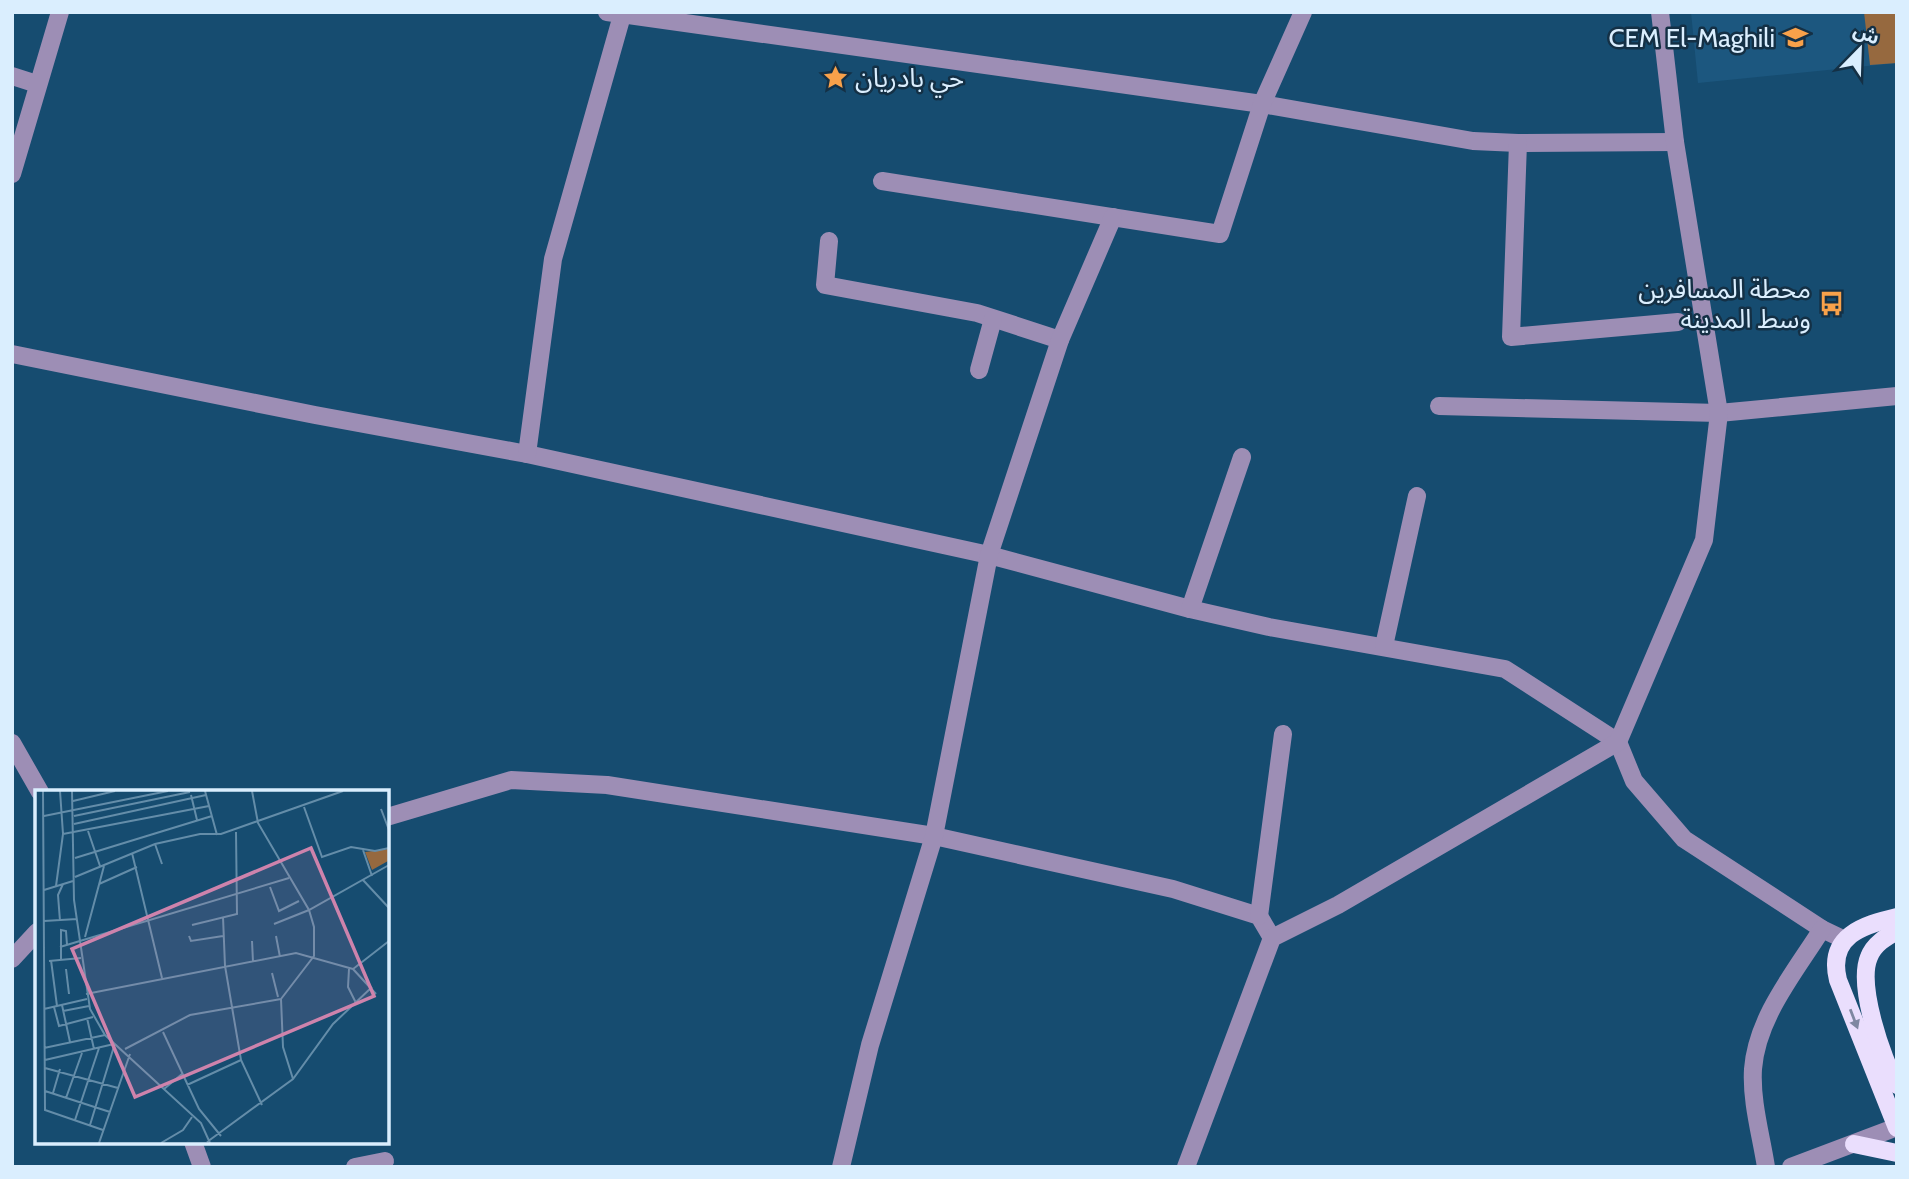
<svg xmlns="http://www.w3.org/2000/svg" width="1909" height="1179" viewBox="0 0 1909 1179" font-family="Cabin,'Noto Sans Arabic',sans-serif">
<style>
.built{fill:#1c577f}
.pitch{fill:#96693f}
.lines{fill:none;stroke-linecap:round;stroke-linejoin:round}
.minor{stroke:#9d8eb5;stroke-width:18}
.major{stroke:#eadefd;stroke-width:18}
.oneway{fill:#7f87a1}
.labels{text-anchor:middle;stroke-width:5;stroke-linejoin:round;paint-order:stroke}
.poi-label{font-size:26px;fill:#daeefe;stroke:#143045;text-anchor:end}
.inset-road{fill:none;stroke:#648da9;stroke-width:2}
.view{fill:#ce83ac;fill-opacity:0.15;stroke:#ce83ac;stroke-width:3.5}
.inset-edge{fill:none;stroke:#daeefe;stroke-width:3.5}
</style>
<rect width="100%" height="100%" fill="#164c70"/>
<path class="built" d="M1691 12H1897V63L1698 83Z"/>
<path class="pitch" d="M1864 12H1897V63L1870 65Z"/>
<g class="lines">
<g class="minor">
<path d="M607 12 1262 104 1473 141 1518 143 1675 142"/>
<path d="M12 76 37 84"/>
<path d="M1518 143 1511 337 1678 322"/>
<path d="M12 174 60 12"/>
<path d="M882 181 1220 234 1262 104 1303 12"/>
<path d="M829 241 825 285 977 313 1060 340"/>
<path d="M12 354 315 415 527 454 989 555 1190 609 1269 627 1505 669 1618 742 1634 781 1684 839 1822 929 1845 940"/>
<path d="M979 370 993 319"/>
<path d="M1439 406 1719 413 1897 396"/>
<path d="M527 454 553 259 623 12"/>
<path d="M1190 609 1242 457"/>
<path d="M1384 646 1417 496"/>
<path d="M12 743 40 792"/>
<path d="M387 817 511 780 607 785 934 836 1173 889 1259 916 1272 938"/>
<path d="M1259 916 1283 734"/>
<path d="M12 959 37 932"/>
<path d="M193 1142 202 1167"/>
<path d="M355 1167 385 1161"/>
<path d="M841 1167 870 1045 934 836 989 555 1060 340 1113 217"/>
<path d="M1186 1167 1272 938 1338 905 1618 742 1704 540 1719 413 1675 142 1660 12"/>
<path d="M1766 1167C1761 1135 1751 1101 1753 1069 1757 1017 1795 972 1822 929"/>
<path d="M1791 1167 1897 1127"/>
</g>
<g class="major">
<path d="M1897 917C1863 925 1827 936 1838 980L1897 1128"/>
<path d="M1897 931C1886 937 1874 944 1869 957 1857 985 1882 1059 1897 1085"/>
<path d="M1854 1144 1897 1153"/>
</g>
</g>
<defs><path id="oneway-solid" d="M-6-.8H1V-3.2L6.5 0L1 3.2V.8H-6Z" transform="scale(1.75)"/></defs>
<use class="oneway" href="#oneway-solid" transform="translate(1854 1019) rotate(69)"/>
<defs>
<symbol id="school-bare" viewBox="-9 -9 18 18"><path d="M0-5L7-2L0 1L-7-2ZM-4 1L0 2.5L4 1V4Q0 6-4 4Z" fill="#f8a14a" stroke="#143045" stroke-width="2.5" paint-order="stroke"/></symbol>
<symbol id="sight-bare" viewBox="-9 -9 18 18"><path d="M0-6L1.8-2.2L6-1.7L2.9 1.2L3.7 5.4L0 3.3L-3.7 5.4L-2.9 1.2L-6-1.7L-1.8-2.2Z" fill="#f8a14a" stroke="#143045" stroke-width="2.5" paint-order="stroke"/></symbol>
<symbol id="bus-bare" viewBox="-9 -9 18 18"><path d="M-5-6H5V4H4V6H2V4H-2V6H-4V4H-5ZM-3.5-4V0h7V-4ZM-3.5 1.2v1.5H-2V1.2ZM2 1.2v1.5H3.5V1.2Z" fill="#f8a14a" stroke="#143045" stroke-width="2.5" paint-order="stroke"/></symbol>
</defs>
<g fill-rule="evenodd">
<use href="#school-bare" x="1778" y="20" width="35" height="35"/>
<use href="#sight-bare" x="818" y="60" width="35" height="35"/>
<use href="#bus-bare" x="1814" y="286" width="35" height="35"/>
</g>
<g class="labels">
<g class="poi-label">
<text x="1775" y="47">CEM El-Maghili</text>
<text x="855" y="87" text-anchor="start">حي بادريان</text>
<text x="1811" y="298">محطة المسافرين<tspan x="1811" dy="30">وسط المدينة</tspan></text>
</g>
</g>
<g transform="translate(35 790)">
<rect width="354" height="354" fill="#164c70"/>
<path d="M353 59V71L337 80 330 62Z" fill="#96693f"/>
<path class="inset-road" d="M8 1 10 320 68 340M37 1 39 110 55 219 70 245 166 333 175 353M170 1 182 45M217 1 223 33 274 120 279 137V166L246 209 248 257 258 289M156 5 162 30M38 11 80 1M269 17 287 67 316 57 340 61 354 58M346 19 354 40M9 26 133 1M39 26 155 2M39 34 171 5M53 41 65 76M28 44 174 16M120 54 127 74M328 60 337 86M97 63 127 188M40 68 177 26M40 87 120 54 165 44H186L308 1M328 90 354 118M64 94 102 77M21 96 28 44 25 1M235 97 244 121 264 111M9 100 38 91M188 127 190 176 206 270 227 315M9 131 42 129M25 131 23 105 28 94M239 134 274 120 354 75M157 135 202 124 201 42M154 146 156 151 188 146M241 146 245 167M50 147 69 76M217 151 218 172M25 157 254 88M16 170 22 216M26 170V140L31 141 32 155M14 171 46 168M31 179 34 204M314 179 313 197 321 213M237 183 243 207M51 204 261 163 318 179M341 204 318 179 354 151M27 215 35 252M19 217 24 236 58 227M9 219 52 209M28 221 54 216M52 228 59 259M128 242 164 319 186 346M9 258 70 245M90 259 155 225 246 209M10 270 79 254M10 278 83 298M152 295 206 270M129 299 147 284M10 301 75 322M18 303 25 279M31 308 47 263M40 330 64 258M55 335 80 253M172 352 258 289 298 234 337 197M64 353 95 264M126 353 148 340 157 327"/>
<path class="view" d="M276 58 339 206 100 307 37 159Z"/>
<rect width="354" height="354" class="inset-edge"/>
</g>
<rect width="1909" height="1179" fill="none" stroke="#daeefe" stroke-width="28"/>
<g transform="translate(1860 49) rotate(23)" stroke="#143045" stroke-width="5" paint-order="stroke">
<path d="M0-5L12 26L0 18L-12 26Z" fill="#daeefe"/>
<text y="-10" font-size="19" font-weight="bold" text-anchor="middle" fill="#daeefe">ش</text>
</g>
</svg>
